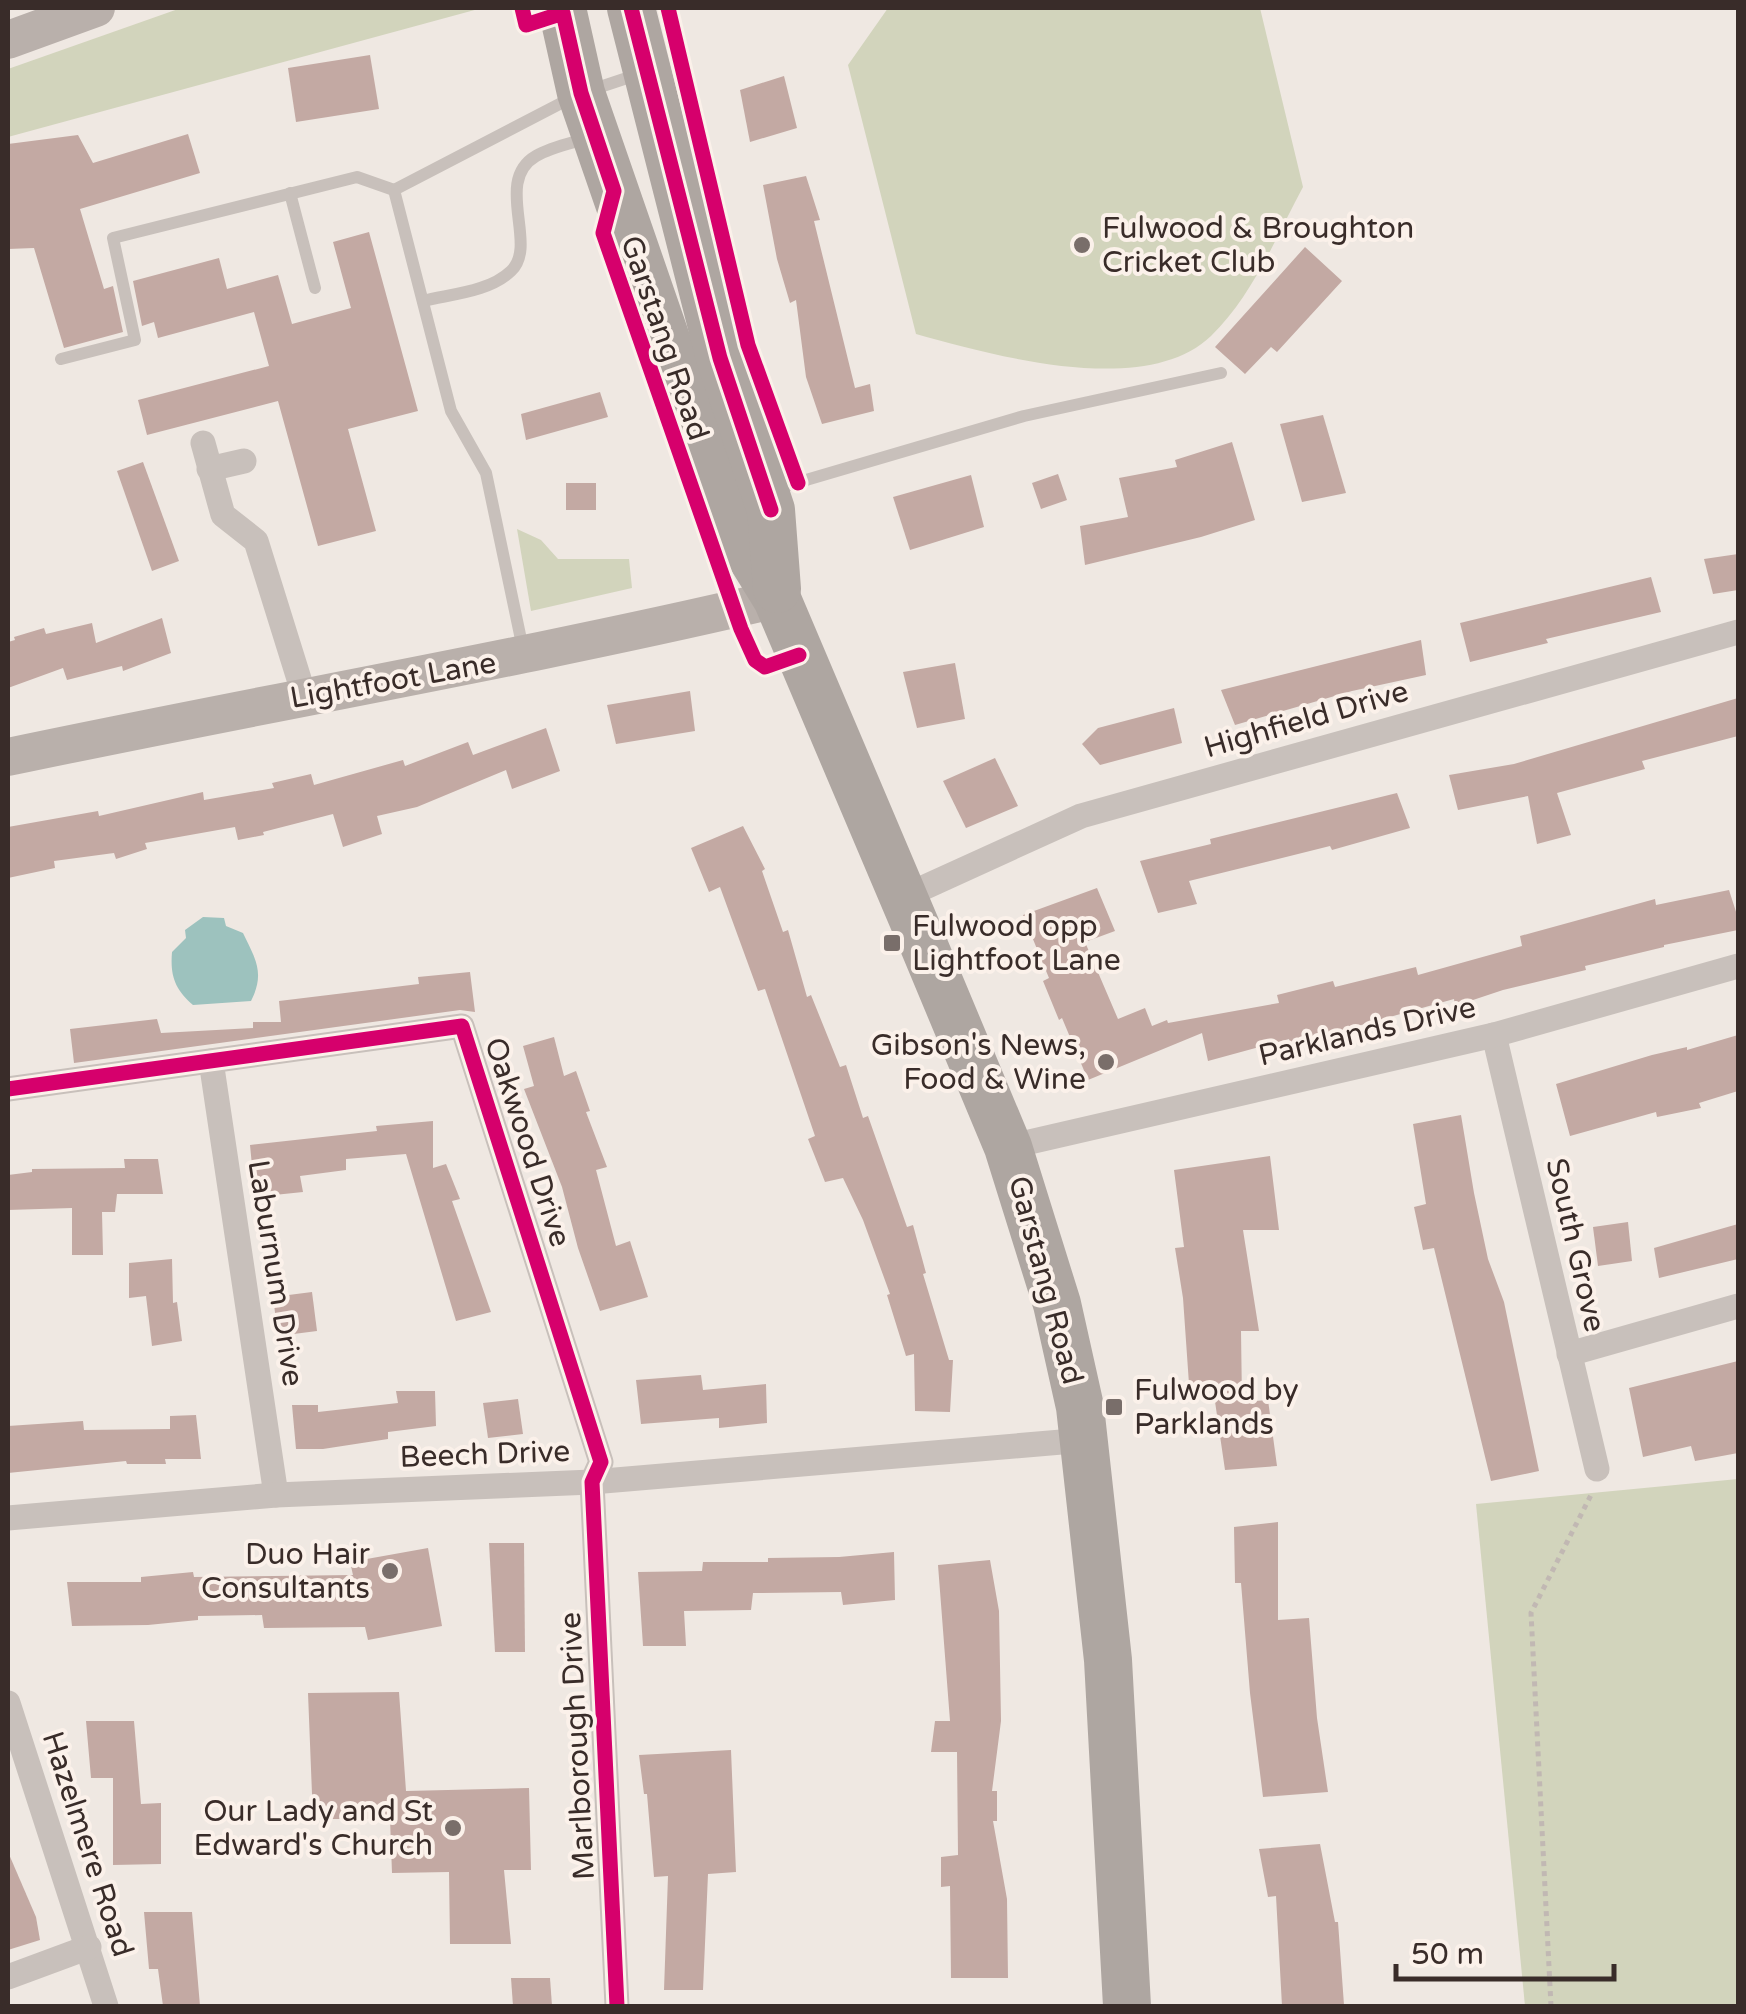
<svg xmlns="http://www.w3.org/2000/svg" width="1746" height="2014" viewBox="0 0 1746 2014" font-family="'Varela Round',sans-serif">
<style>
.green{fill:#d2d4bc}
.water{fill:#9dc2be}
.building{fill:#c3a9a3}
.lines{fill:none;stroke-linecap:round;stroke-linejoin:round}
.path{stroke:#c1b8b3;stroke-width:5;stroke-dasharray:5 5;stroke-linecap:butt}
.lane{stroke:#c8c0bb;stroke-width:12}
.street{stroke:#c8c0bb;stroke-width:25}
.secondary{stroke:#b9b0ab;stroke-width:38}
.highway{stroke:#aea6a1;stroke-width:48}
.cycleway-casing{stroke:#fbf1ea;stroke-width:21}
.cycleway{stroke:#d6006c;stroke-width:15}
.poi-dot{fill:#796e6a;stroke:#fbf1ea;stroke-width:4}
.labels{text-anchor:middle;stroke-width:8;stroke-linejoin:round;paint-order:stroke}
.poi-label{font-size:30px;fill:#392c29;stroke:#fbf1ea;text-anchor:start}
.street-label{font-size:30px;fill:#392c29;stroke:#fbf1ea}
</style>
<rect width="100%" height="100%" fill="#efe8e2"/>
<g class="green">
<path d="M181 8H482L8 137V69Z"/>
<path d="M888 8H1260L1303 187C1276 237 1253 295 1211 336 1146 399 992 355 916 334L848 65Z"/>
<path d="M517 529 541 540 558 559H629L632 588 531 611Z"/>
<path d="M1738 1479V2006H1525L1476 1504Z"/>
</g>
<path class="water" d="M203 917 224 918 226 926 243 933C256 960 265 973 251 1001L193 1005C175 989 170 976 172 952L186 938 185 930Z"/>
<g class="building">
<path d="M370 55 379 109 296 122 288 68Z"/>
<path d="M784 76 797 128 750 142 740 90Z"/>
<path d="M188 134 200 173 80 209 104 289 113 286 123 332 64 348 34 248 8 249V144L78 135 93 163Z"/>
<path d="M806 176 820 220 814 221 855 388 870 384 874 411 822 424 806 377 796 300 790 303 777 259 763 185Z"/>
<path d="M369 232 418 411 348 429 376 531 318 546 278 401 147 435 138 400 269 366 254 312 158 338 154 322 142 326 133 281 219 258 227 289 278 275 292 324 351 308 333 242Z"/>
<path d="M1305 247 1342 281 1277 352 1271 347 1245 374 1215 347Z"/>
<path d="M600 392 608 417 526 440 521 414Z"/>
<path d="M1323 415 1346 493 1302 502 1280 424Z"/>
<path d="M1232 442 1255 520 1201 537 1085 565 1080 526 1128 517 1119 478 1177 467 1175 460Z"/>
<path d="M143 462 179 561 152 571 117 471Z"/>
<path d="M1058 474 1067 500 1041 509 1032 483Z"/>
<path d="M971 475 984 527 910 550 893 497Z"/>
<rect x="566" y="483" width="30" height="27"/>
<path d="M1738 554V590L1713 594 1704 559Z"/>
<path d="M1651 577 1661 612 1546 639 1548 643 1470 662 1460 623Z"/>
<path d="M162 618 171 653 123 671 122 666 67 680 63 668 8 688V642L15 640 14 637 44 628 46 634 92 623 96 643Z"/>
<path d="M1421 640 1426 675 1352 691 1235 725 1221 690Z"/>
<path d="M955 663 965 719 917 728 903 672Z"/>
<path d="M690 691 695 731 616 744 607 705Z"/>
<path d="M1738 698V736L1642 761 1645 769 1557 793 1571 835 1537 844 1528 796 1458 810 1449 775 1514 764Z"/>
<path d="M1174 708 1182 743 1100 765 1082 744 1098 728Z"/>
<path d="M546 728 560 771 512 789 506 770 417 807 377 816 382 834 343 847 333 814 263 832 264 835 238 840 235 827 145 843 147 849 116 859 114 853 54 861 55 868 8 878V827L98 811 99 816 203 792 204 800 274 788 272 783 311 774 314 785 403 760 405 766 468 742 473 755Z"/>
<path d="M995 758 1018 806 966 828 943 781Z"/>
<path d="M1397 793 1410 828 1332 850 1330 846 1189 881 1197 904 1158 913 1140 861 1211 844 1210 839Z"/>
<path d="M743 826 765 869 762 871 783 932 788 930 807 997 811 995 840 1067 846 1065 863 1118 868 1116 907 1227 913 1225 926 1273 923 1274 949 1360H953L950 1412 915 1411 914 1354 906 1356 887 1295 890 1294 863 1220 843 1178 825 1182 808 1139 815 1136 765 989 758 991 720 887 709 892 691 848Z"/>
<path d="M1097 888 1115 931 1085 942 1118 1019 1145 1008 1152 1026 1167 1020 1168 1023 1279 1003 1277 995 1333 981 1335 987 1416 967 1418 975 1522 946 1520 936 1655 899 1656 905 1729 890 1738 918V930L1664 945V947L1585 966 1586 970 1503 990 1455 1006 1454 999 1347 1029 1290 1043 1289 1039 1208 1061 1202 1033 1088 1080 1062 1018 1059 1020 1043 981 1049 978 1023 915Z"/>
<path d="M470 972 475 1012 460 1010 74 1063 70 1029 157 1019 161 1033 253 1028V1022H281L279 1001 419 984 418 977Z"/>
<path d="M1738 1035V1091L1699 1103 1701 1108 1657 1117 1656 1112 1570 1136 1556 1084 1652 1055 1687 1047V1050Z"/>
<path d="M554 1037 564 1076 576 1071 590 1111 586 1112 607 1167 596 1170 616 1246 630 1241 648 1297 600 1311 578 1248 562 1187 524 1089 534 1086 523 1046Z"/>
<path d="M1461 1115 1474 1193 1488 1259 1504 1302 1539 1471 1491 1481 1434 1248 1423 1250 1414 1207 1426 1204 1413 1124Z"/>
<path d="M433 1121V1168L446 1164 460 1199 452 1201 491 1312 456 1321 406 1154 346 1159V1170L300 1176 303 1192 255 1197 250 1145 377 1131 376 1126Z"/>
<path d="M1270 1156 1279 1230H1243L1259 1331H1241L1242 1402 1268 1400 1277 1466 1225 1470 1212 1381 1189 1384 1183 1298 1175 1248 1184 1247 1174 1170Z"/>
<path d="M124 1159H158L163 1194H117L115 1212H102L103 1255H72V1208L8 1210V1175L32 1172V1169L125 1168Z"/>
<path d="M1628 1222 1632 1261 1598 1266 1593 1227Z"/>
<path d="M1738 1224V1259L1659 1278 1654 1248Z"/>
<path d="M172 1259 173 1303 177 1302 182 1341 152 1346 146 1296 129 1298V1263Z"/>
<path d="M312 1292 317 1331 278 1336 273 1297Z"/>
<path d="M1738 1361V1453L1695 1461 1691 1446 1643 1457 1629 1388Z"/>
<path d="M701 1375 703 1390 766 1384 767 1423 719 1428V1418L641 1424 636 1380Z"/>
<path d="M396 1391H435L436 1426 388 1432V1439L323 1449H296L292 1405H318V1412L398 1403Z"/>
<path d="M518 1399 523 1434 488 1438 483 1403Z"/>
<path d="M196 1415 201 1459H165L166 1464H127L126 1461 8 1473V1426L83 1421 84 1430 170 1429V1416Z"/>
<path d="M1278 1522V1620L1309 1618 1317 1718 1328 1792 1263 1797 1250 1693 1241 1583H1235L1234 1527Z"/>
<path d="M489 1543H524L525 1652H495Z"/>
<path d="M428 1548 442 1626 368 1640 365 1627 264 1628 262 1615 198 1616V1620L148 1625 72 1626 67 1582H141V1577L193 1572 194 1577 353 1575 350 1562Z"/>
<path d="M894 1552 895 1600 843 1605 841 1592 753 1593 751 1610 684 1611 686 1646H643L638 1572 702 1571 703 1562H768V1558L839 1557Z"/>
<path d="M990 1560 999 1611 1001 1721 992 1791H997V1821H993L1007 1899 1008 1978H951L950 1886 941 1887V1857L958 1855 957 1752H931L935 1721H950L938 1565Z"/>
<path d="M399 1692 406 1791 529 1788 531 1870H504L511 1944H450L449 1872 392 1873 390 1819H313L308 1693Z"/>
<path d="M86 1721H134L141 1804 161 1803V1864L113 1865V1778H91Z"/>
<path d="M731 1750 736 1872 708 1874 703 1990H664L668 1876 654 1877 647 1794H644L639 1755Z"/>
<path d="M1320 1844 1335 1922H1338L1344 2005 1282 2006 1276 1896 1268 1897 1259 1849Z"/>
<path d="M8 1852 36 1917 40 1940 8 1950Z"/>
<path d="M144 1912H192L200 2006H163L158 1969H149Z"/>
<path d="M511 1978H550L552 2006H513Z"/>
</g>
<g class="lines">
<path class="path" d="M1551 2006 1531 1613 1591 1495"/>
<g class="lane">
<path d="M591 90 639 74"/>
<path d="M290 193 315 288"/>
<path d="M423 301C451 294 489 292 511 271 539 245 493 181 536 156 551 147 572 143 588 138"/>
<path d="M61 359 135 340 113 238 357 177 394 190"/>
<path d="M772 490 1024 416 1221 373"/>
<path d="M523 649 486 473 451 411 394 190 573 97"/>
</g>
<g class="street">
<path d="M203 443 223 515 256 541 304 695"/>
<path d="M209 469 244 461"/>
<path d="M901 898 1081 816 1738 632"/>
<path d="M1494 1035 1597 1469"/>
<path d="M211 1061 276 1495"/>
<path d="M8 1089 462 1026 601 1462 592 1482 617 2006"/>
<path d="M1008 1147 1494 1035 1738 966"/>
<path d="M1569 1354 1738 1306"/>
<path d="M8 1518 276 1495 592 1482 1085 1440"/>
<path d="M8 1703 106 2006"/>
<path d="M8 1977 89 1947"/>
</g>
<g class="secondary">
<path d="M8 40 96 8"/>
<path d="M8 757C264 703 522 659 777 599"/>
</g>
<g class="highway">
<path d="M562 8 581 93 729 521 777 599 922 941 1008 1147 1057 1304 1080 1407 1108 1660 1127 2006"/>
<path d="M631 8 720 358 771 510 777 589"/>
</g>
<defs>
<g id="cycleway">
<path d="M522 8 526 25 563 13 581 93 614 191 603 233 741 629 755 660 765 667 799 655"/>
<path d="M631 8 720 358 771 510"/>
<path d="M668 8 748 345 798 483"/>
<path d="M8 1089 462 1026 601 1462 592 1482 617 2006"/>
</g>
</defs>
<use href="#cycleway" class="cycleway-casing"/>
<use href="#cycleway" class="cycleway"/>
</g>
<g class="poi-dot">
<circle cx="1082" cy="245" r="10"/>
<rect x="882" y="933" width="20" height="20" rx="5"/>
<circle cx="1106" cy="1062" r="10"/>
<rect x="1104" y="1397" width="20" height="20" rx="5"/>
<circle cx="390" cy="1571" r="10"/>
<circle cx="453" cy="1828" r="10"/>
</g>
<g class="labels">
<g class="poi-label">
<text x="1102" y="238">Fulwood &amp; Broughton<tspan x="1102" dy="34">Cricket Club</tspan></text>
<text x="912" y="936">Fulwood opp<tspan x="912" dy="34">Lightfoot Lane</tspan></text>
<text x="1086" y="1055" text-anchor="end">Gibson's News,<tspan x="1086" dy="34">Food &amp; Wine</tspan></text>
<text x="1134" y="1400">Fulwood by<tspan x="1134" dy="34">Parklands</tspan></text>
<text x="370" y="1564" text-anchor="end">Duo Hair<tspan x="370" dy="34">Consultants</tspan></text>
<text x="433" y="1821" text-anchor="end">Our Lady and St<tspan x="433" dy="34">Edward's Church</tspan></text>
</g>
<g class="street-label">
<text transform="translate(665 338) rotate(71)" y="10">Garstang Road</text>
<text transform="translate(393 680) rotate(-10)" y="10">Lightfoot Lane</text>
<text transform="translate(1306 719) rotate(-16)" y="10">Highfield Drive</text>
<text transform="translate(1367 1031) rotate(-13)" y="10">Parklands Drive</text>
<text transform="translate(528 1142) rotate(72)" y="10">Oakwood Drive</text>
<text transform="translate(1576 1245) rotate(77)" y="10">South Grove</text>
<text transform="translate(276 1273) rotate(81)" y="10">Laburnum Drive</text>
<text transform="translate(1046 1280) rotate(75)" y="10">Garstang Road</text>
<text transform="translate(485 1454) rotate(-2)" y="10">Beech Drive</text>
<text transform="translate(577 1746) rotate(-93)" y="10">Marlborough Drive</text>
<text transform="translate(88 1844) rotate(72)" y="10">Hazelmere Road</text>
</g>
</g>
<rect width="1746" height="2014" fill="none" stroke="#392c29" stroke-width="20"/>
<path d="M1396 1964v15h218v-15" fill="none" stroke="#392c29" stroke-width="5"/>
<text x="1411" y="1964" font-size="30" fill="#392c29" stroke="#fbf1ea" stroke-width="8" paint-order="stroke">50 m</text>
</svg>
